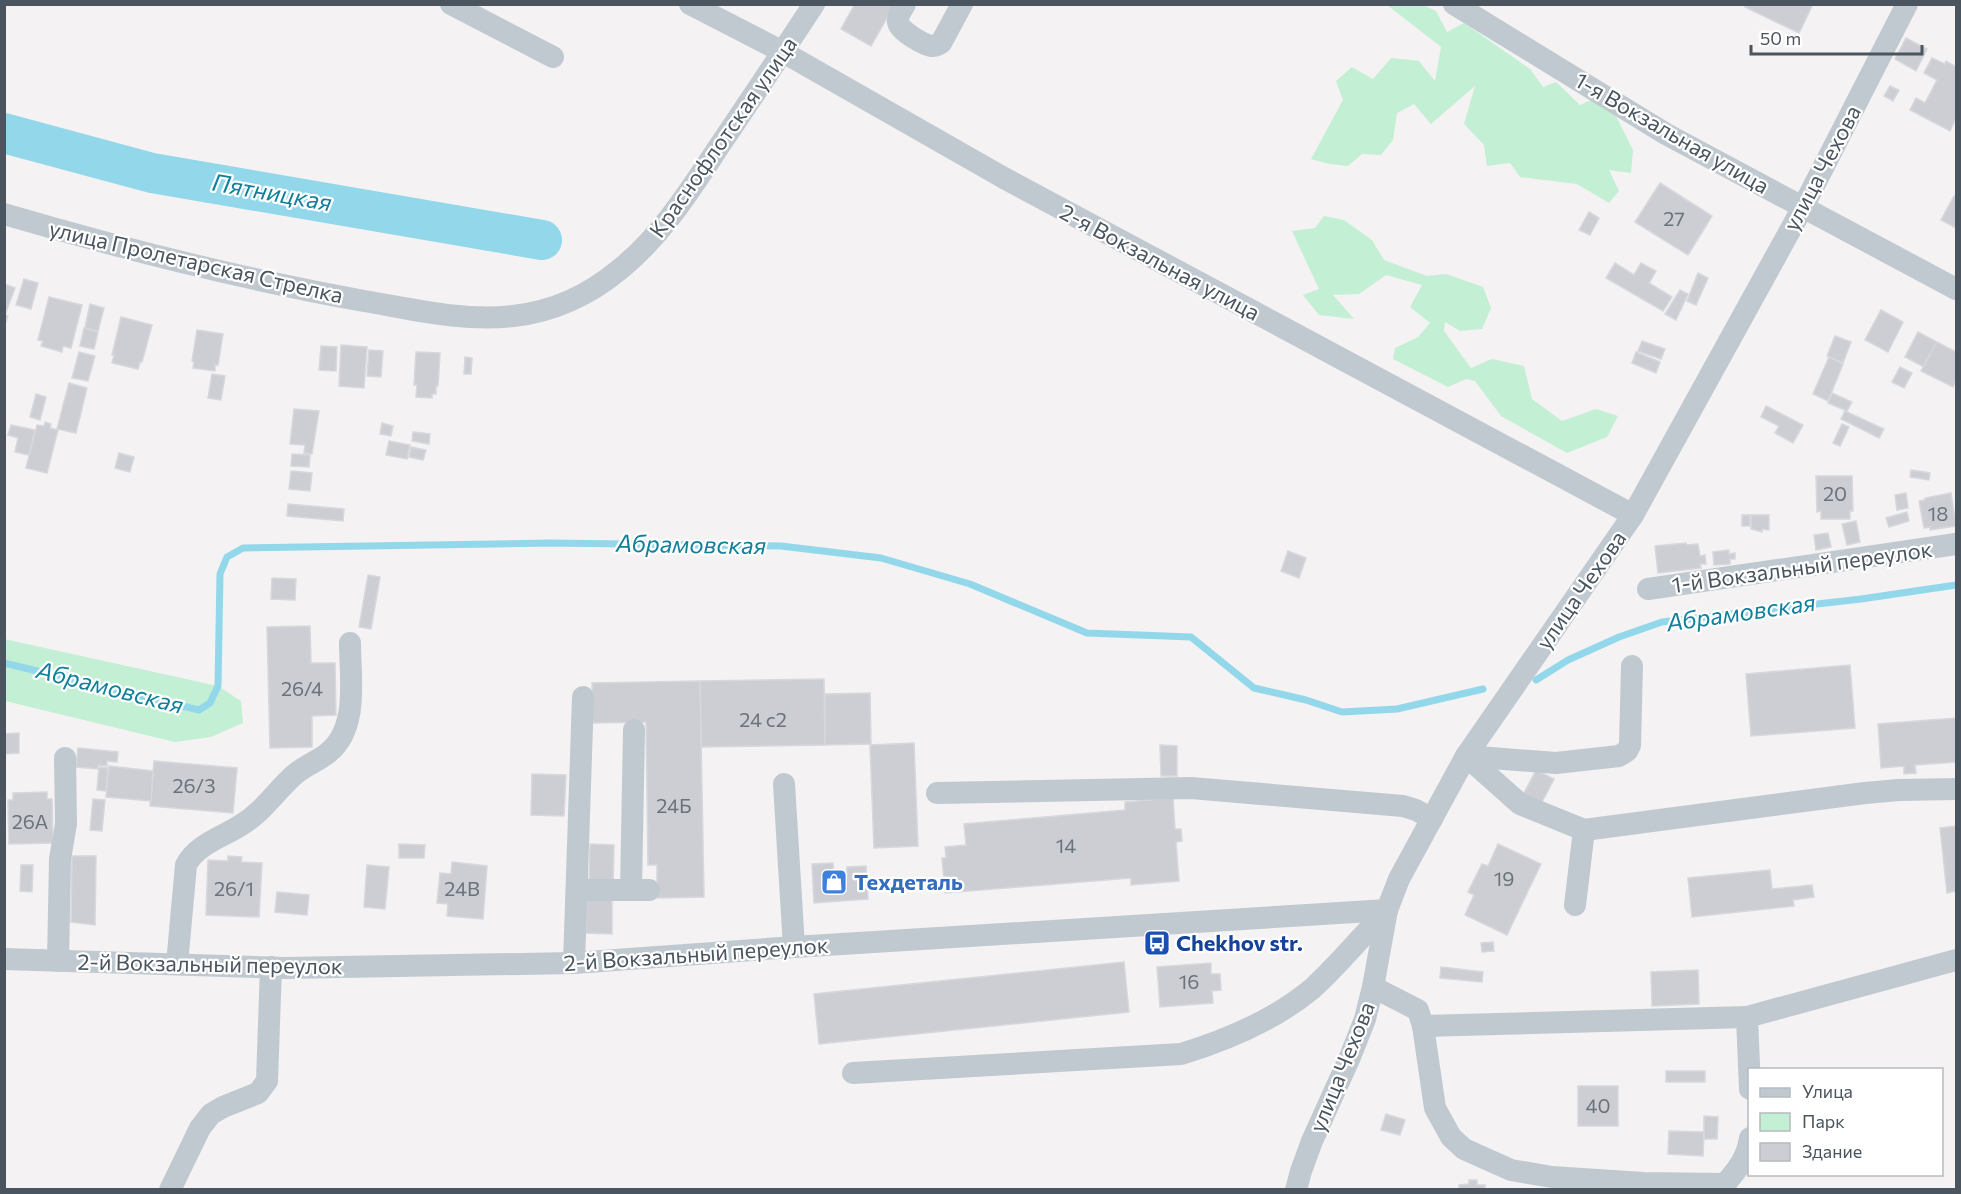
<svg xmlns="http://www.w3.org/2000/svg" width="1961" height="1194" viewBox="0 0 1961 1194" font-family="Commissioner,sans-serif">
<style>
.green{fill:#c3efd4}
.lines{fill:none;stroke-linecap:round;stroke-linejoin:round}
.stream{stroke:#92d8ea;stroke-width:7}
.river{stroke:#92d8ea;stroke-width:40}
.building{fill:#ccced4;stroke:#d6d8dd;stroke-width:1.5}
.minor{stroke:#c0c9d0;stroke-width:22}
.labels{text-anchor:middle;stroke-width:4.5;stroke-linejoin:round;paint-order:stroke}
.number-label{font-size:20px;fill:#6a737c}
.street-label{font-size:22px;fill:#4a555f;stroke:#fff}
.shop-label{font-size:22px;font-weight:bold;fill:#366cbe;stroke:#fff;text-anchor:start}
.transit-label{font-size:22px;font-weight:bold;fill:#164399;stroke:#fff;text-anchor:start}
.water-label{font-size:24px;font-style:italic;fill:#127f9b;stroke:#fff}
</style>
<rect width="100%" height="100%" fill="#f4f2f2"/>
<g class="green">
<path d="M1386 4 1423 5 1436 11 1447 32 1464 23 1530 69 1543 87 1556 82 1580 105 1591 100 1616 116 1633 150 1631 173 1609 170 1619 191 1609 203 1577 184 1520 177 1510 163 1487 166 1484 145 1464 124 1475 86 1431 124 1414 104 1397 113 1393 140 1381 155 1362 154 1348 166 1329 164 1311 159 1343 100 1336 81 1352 67 1373 79 1391 58 1419 61 1435 81 1441 47Z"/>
<path d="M1324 216 1344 220 1372 240 1384 260 1427 276 1446 274 1483 287 1491 308 1482 329 1460 331 1445 322 1444 331 1471 368 1492 359 1524 366 1532 399 1562 421 1596 409 1618 416 1607 437 1567 453 1501 416 1475 381 1466 379 1448 387 1393 359 1395 348 1418 337 1430 323 1410 307 1422 285 1386 275 1359 294 1333 295 1354 319 1319 315 1303 295 1319 289 1292 231 1315 228Z"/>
<path d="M4 639 218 686 241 701 243 723 211 737 175 742 5 701Z"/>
</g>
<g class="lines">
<g class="stream">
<path d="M4 663 199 710 210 703 218 686 220 574 227 557 243 548 550 543 781 546 881 558 970 584 1087 633 1191 637 1254 688 1306 700 1342 712 1397 709 1483 689"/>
<path d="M1536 680 1568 660 1619 637 1662 622 1861 599 1956 585"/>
</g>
<path class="river" d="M4 133 152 173 542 240"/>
</g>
<g class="building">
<path d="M855 4H895L871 46 841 29Z"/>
<path d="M1746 4H1813L1799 33 1745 7Z"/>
<path d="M1906 38 1927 49 1916 71 1895 59Z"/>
<path d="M1932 58 1945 64 1946 61 1956 67V118L1950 131 1910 110 1916 98 1925 103 1937 80 1924 73Z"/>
<path d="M1890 86 1899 90 1893 101 1884 96Z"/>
<path d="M1660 183 1712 216 1688 255 1635 222Z"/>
<path d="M1954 196 1956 198V228L1941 220Z"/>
<path d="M1589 212 1599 218 1590 235 1579 230Z"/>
<path d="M1615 263 1634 275 1641 263 1656 271 1649 283 1672 297 1663 311 1606 278Z"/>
<path d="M1698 273 1708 278 1696 305 1687 301Z"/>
<path d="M24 279 38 283 31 309 16 305Z"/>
<path d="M4 284 15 288 5 315 8 316 4 327Z"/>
<path d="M1680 290 1688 294 1676 320 1665 314Z"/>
<path d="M49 297 82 305 71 348 63 346 62 352 41 346 43 341 38 340Z"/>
<path d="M90 304 104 308 98 331 85 328Z"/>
<path d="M1881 310 1903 322 1888 352 1865 340Z"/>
<path d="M121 317 152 325 142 362H140L138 369 112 363 114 355H112Z"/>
<path d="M84 328 98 332 94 349 80 346Z"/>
<path d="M197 330 223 334 218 365H215V371L193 368 194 362 192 361Z"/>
<path d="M1918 332 1937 342 1924 367 1905 357Z"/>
<path d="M1835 336 1851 342 1843 363 1827 356Z"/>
<path d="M1642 341 1665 349 1661 359 1638 351Z"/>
<path d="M1937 342 1956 352V380L1953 387 1921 371Z"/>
<path d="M341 345 367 347 364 388 339 386Z"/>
<path d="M321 346 337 347 336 371 319 370Z"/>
<path d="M369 350 383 351 381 377 367 376Z"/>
<path d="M79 352 95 356 88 381 72 378Z"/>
<path d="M416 352 440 353 438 386H436V394H432V398L416 397 417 385H414Z"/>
<path d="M1636 352 1660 362 1656 373 1632 363Z"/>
<path d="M465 357 472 358 471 374H464Z"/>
<path d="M1829 357 1843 364 1828 401 1813 394Z"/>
<path d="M1900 367 1912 373 1904 388 1892 382Z"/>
<path d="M212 374 225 376 221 400 208 398Z"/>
<path d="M69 383 87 388 76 433 57 429Z"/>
<path d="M1832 393 1852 402 1847 411 1828 403Z"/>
<path d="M36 394 46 397 40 420 30 417Z"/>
<path d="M1766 406 1803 425 1793 443 1775 433 1779 426 1761 417Z"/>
<path d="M294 409 319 411 312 454 304 453 305 445 290 444Z"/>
<path d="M1845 411 1884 429 1879 438 1841 419Z"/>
<path d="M45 422 51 424 50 428 58 430 47 473 26 468 37 425 44 426Z"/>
<path d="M382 423 393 426 391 436 380 434Z"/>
<path d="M1842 424 1849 427 1840 446 1833 443Z"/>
<path d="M11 425 35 430 29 455 15 452 18 438 8 435Z"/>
<path d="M413 432 430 434 429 444 412 441Z"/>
<path d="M389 441 410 445 407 459 386 455Z"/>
<path d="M411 447 426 450 423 460 409 457Z"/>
<path d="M119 453 134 457 130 472 115 468Z"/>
<path d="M292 454 310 455 309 467 291 466Z"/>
<path d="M1911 470 1930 473 1929 480 1910 477Z"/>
<path d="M291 471 312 473 310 491 289 489Z"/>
<path d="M1816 476H1852L1853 511H1850V519H1821V511L1817 512Z"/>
<path d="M1906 493 1908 508 1897 510 1895 495Z"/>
<path d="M1951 493 1956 526 1930 530V527L1924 528 1919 501 1925 500V498Z"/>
<path d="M288 504 344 509 343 521 287 516Z"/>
<path d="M1907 512 1909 521 1889 527 1886 518Z"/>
<rect x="1742" y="515" width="8" height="11"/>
<path d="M1751 515H1769V530L1762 529V532L1751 529Z"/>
<path d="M1856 521 1860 542 1847 545 1842 524Z"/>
<path d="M1828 533 1831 547 1816 550 1814 535Z"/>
<path d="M1686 543V545L1698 544 1700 556 1705 555 1706 564H1700L1701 568 1658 573 1655 546Z"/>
<path d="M1729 550V554L1735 553V559H1730V564L1714 565 1713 552Z"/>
<path d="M1288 551 1306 558 1299 578 1281 571Z"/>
<path d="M368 575 380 577 371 629 359 627Z"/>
<path d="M272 578 296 579 295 600 271 599Z"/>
<path d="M310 626 311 663H335L336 715 312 716V747L270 748 267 627Z"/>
<path d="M1850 665 1855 728 1751 736 1746 674Z"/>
<path d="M824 679 825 745 701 747 700 681Z"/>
<path d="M700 681 704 897 657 898V865H648L646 722 593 723 592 683Z"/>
<path d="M870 693 871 744 825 745V694Z"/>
<path d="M1956 718V762L1915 765 1916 773 1904 774V766L1881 768 1878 724Z"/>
<path d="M19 733V753L4 754V734Z"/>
<path d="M914 743 918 846 874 848 870 745Z"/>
<path d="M1160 745 1177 746V776H1161Z"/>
<path d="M78 748 118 752 117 762 107 761V766L98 765V769L76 767Z"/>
<path d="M154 761 237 768 233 813 150 806Z"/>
<path d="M109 766 153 771 151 801 106 797Z"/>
<path d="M99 767 108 768 106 791 97 790Z"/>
<path d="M1536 770 1554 779 1541 804 1523 795Z"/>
<path d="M532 774 566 775 564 816 531 815Z"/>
<path d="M47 792V799H52L53 843 9 844 8 800H13V793Z"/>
<path d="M1173 798 1175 829H1181L1182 841 1176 842 1179 881 1131 885V878L945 893 942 858H946L945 847 966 845 964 824 1125 810V802Z"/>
<path d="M93 799 105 800 102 831 90 830Z"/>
<path d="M1956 826V891L1947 893 1940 828Z"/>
<path d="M399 844 425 845 424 858H399Z"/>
<path d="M590 844 614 845 613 885 589 884Z"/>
<path d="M1498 844 1541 864 1507 935 1465 915 1474 895 1468 892 1482 864 1488 866Z"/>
<path d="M72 856H96L95 925 71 922Z"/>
<path d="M228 856 242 857 241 862 262 863 259 917 206 915 208 860 228 861Z"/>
<path d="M452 862 487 866 483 919 447 916 448 904 437 903 440 873 451 874Z"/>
<path d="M833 863 834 878 847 877V867L866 866 868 899 814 903 812 864Z"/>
<path d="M21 865H33L32 892 20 891Z"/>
<path d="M367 865 389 867 385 909 364 907Z"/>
<path d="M1770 870 1772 889 1812 885 1814 897 1793 900 1794 906 1692 917 1688 878Z"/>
<path d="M277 892 309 895 307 915 275 912Z"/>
<path d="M587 896H612V934L586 933Z"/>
<path d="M1493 942 1494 951 1482 952 1481 943Z"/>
<path d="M1124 962 1129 1012 819 1044 814 994Z"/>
<path d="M1211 963V974H1220L1221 990 1212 991 1213 1003 1160 1007 1157 967Z"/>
<path d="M1441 967 1483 972 1482 982 1440 978Z"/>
<path d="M1698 970 1699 1004 1652 1006 1651 972Z"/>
<rect x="1666" y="1071" width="39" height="11"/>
<rect x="1578" y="1086" width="40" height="40"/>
<path d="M1386 1114 1405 1120 1400 1135 1381 1130Z"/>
<path d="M1704 1116 1718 1117 1717 1139H1704Z"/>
<path d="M1669 1131 1704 1132 1703 1156 1668 1154Z"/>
<path d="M1469 1180H1477V1185H1485V1190H1459V1185L1469 1184Z"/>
</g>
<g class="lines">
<g class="minor">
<path d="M451 4 553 57"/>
<path d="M690 4 783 52 1004 178 1633 515"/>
<path d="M905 4C902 10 897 16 898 22 899 31 924 45 932 46 937 46 937 45 941 43L962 4"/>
<path d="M1454 4 1666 134 1956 289"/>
<path d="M4 214C123 249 242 279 364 301 412 309 464 322 513 316 552 312 589 295 619 270 662 236 692 187 722 142 753 96 784 50 814 4"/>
<path d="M1648 589 1956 544"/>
<path d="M1466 756 1520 804 1584 830 1865 793 1899 790 1956 789"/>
<path d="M1466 756 1556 763 1619 756 1627 751 1630 745 1632 666"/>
<path d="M784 784 794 947"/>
<path d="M937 793 1191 788 1403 806 1416 810 1432 819"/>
<path d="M577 890H649"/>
<path d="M631 890 634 730"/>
<path d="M1575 905 1584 830"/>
<path d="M4 959 285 968 574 963 794 947 1387 910"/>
<path d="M58 961 60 859 66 824 65 758"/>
<path d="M574 963 583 697"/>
<path d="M177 964 186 865C197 844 223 837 241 825 263 812 276 791 294 775 305 765 319 761 329 752 359 727 350 677 350 643"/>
<path d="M1373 987 1418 1010 1423 1026 1435 1108 1451 1137 1464 1149 1511 1170 1552 1177 1643 1183 1725 1184 1724 1190"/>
<path d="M1423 1026 1747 1017"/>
<path d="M853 1073 1181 1054C1227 1040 1275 1020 1313 988 1339 964 1362 936 1387 910"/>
<path d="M1750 1089 1747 1017 1956 960"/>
<path d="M1725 1184C1738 1169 1747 1158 1750 1138"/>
<path d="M170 1190 200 1128 211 1114 223 1107 258 1093 267 1081 271 967"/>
<path d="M1296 1190 1301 1171 1312 1141 1350 1057 1365 1019 1373 987 1387 910 1399 879 1466 756 1633 515 1803 207 1907 4"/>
</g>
</g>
<defs>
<symbol id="shop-square" viewBox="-11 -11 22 22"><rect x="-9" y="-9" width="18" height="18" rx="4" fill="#3f7fe0" stroke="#fff"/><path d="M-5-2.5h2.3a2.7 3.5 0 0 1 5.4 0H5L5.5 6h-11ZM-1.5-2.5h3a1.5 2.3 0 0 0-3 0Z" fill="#fff"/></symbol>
<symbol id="bus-square" viewBox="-11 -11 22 22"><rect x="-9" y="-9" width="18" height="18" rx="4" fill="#1a4fb4" stroke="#fff"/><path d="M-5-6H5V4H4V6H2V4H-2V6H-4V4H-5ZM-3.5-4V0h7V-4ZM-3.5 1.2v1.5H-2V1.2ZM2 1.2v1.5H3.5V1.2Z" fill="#fff"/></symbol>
</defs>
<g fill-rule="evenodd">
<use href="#shop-square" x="819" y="867" width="30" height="30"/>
<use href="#bus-square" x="1142" y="928" width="30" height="30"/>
</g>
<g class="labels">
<g class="number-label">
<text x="1674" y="226">27</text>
<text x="1835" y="501">20</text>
<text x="1938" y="521">18</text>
<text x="302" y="696">26/4</text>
<text x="763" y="727">24 с2</text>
<text x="194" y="793">26/3</text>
<text x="674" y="813">24Б</text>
<text x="30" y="829">26А</text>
<text x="1066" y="853">14</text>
<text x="1504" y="886">19</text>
<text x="234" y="896">26/1</text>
<text x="462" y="896">24В</text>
<text x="1189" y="989">16</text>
<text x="1598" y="1113">40</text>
</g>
<g class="street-label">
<text transform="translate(1672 133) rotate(30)" y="8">1-я Вокзальная улица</text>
<text transform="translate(723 137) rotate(-55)" y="8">Краснофлотская улица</text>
<text transform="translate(1822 168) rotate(-62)" y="8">улица Чехова</text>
<text transform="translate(196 262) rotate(13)" y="8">улица Пролетарская Стрелка</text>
<text transform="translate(1160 262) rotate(28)" y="8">2-я Вокзальная улица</text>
<text transform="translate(1802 567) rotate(-8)" y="8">1-й Вокзальный переулок</text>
<text transform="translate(1581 590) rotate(-55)" y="8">улица Чехова</text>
<text transform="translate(696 954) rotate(-4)" y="8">2-й Вокзальный переулок</text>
<text transform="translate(210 964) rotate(1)" y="8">2-й Вокзальный переулок</text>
<text transform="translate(1342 1067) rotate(-68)" y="8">улица Чехова</text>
</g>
<g class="shop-label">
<text x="854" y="890">Техдеталь</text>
</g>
<g class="transit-label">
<text x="1176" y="951">Chekhov str.</text>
</g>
<g class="water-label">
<text transform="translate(272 193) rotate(10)" y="8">Пятницкая</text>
<text transform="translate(691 545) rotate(1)" y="8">Абрамовская</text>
<text transform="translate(1741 613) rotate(-8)" y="8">Абрамовская</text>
<text transform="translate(110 688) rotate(14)" y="8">Абрамовская</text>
</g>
</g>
<rect width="1961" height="1194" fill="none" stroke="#4a555f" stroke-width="12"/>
<rect x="1748" y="1068" width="195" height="108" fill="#ffffff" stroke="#b7bbbf" stroke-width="1.5"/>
<rect x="1760" y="1088" width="30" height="9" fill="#c0c9d0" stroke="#b7bbbf" stroke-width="1.5"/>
<text x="1802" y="1098" font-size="18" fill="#4a555f">Улица</text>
<rect x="1760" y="1113" width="30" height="18" fill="#c3efd4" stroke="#b7bbbf" stroke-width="1.5"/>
<text x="1802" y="1128" font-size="18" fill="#4a555f">Парк</text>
<rect x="1760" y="1143" width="30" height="18" fill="#ccced4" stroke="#b7bbbf" stroke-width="1.5"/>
<text x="1802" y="1158" font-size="18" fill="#4a555f">Здание</text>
<path d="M1751 45v9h171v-9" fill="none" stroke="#4a555f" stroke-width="3"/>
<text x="1760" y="45" font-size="18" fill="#4a555f" stroke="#ffffff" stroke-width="4.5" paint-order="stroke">50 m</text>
</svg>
